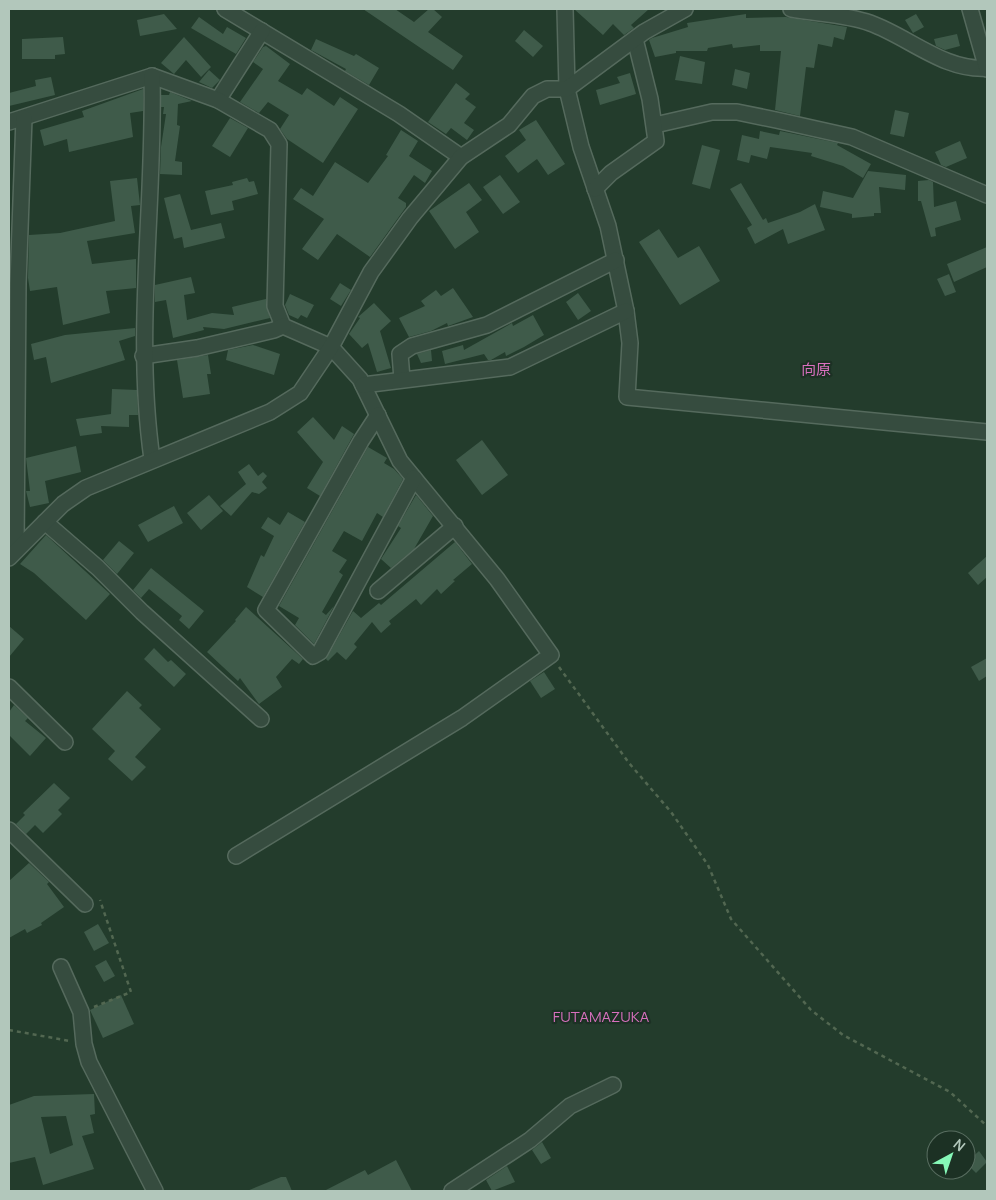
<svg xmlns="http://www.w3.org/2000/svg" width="996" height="1200" viewBox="0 0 996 1200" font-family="Manrope,'Noto Sans JP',sans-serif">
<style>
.building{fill:#3f5b4a;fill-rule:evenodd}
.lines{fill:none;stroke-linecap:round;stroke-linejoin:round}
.minor-casing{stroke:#556a5d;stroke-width:18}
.path{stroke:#526751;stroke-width:2.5;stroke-dasharray:4 4;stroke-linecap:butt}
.minor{stroke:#364c3f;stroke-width:15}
.labels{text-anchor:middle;stroke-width:4.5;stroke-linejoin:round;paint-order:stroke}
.neighbourhood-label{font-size:15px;fill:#d870be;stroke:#1c3124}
</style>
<rect width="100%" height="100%" fill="#233c2c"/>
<g class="building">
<path d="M363 9H395L414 22 429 9H433L442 17 428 32 463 56 453 70Z"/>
<path d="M574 9H649L631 25 634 28 624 35 613 24 603 35Z"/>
<path d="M164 14 177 29 140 36 137 20Z"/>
<path d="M746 14V18L786 17 847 27 844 40 834 37 832 47 818 44 814 68 806 67 800 116 775 110 781 51H760V45L733 48 732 44 708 48 707 51H676V53L655 57 649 40 652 38 688 27 687 23Z"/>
<path d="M916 14 924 27 913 33 905 20Z"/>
<path d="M199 17 223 34 227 27 246 38 236 54 191 28Z"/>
<path d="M524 30 543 46 533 57 515 41Z"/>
<path d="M957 34 960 46 945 50 936 46 934 39Z"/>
<path d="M63 37 65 54 55 55V59H22V39Z"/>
<path d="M184 37 211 67 201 77 186 60 174 74 161 63Z"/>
<path d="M316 39 354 56 356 54 379 68 369 85 345 71 346 69 311 50Z"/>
<path d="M266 46 290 64 278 81 302 95 307 88 334 106 340 97 358 109 323 163 287 139 280 129 289 115 268 102 259 113 240 102 263 69 253 62 263 47Z"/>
<path d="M680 56 705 62 702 84 675 80Z"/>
<path d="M735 69 750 73 747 89 732 85Z"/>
<path d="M209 70 220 80 212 88 199 82Z"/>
<path d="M630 73 636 94 600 105 596 90 620 83 617 77Z"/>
<path d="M51 77 55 95 9 106V93L36 86 35 80Z"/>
<path d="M456 83 470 94 465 99 476 107 464 123 474 130 467 140 451 128 446 134 428 122Z"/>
<path d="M143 89V111L130 113 133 137 69 152 67 139 44 146 40 130 84 117 82 111Z"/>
<path d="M170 92 192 101 178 104 177 125 180 126 175 161 182 162V175L160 174 161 147 166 114H163L164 107H161V95H169Z"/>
<path d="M895 110 909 113 904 137 890 134Z"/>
<path d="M230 118 248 128 230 157 212 146Z"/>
<path d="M536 120 565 164 548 175 537 159 518 173 505 156 526 140 519 130Z"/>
<path d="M401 130 418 141 409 156 432 171 425 183 414 175 398 198 406 203V207L370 257 337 234 318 260 302 249 324 219 293 199 301 188 313 196 335 162 368 183 388 156 386 155Z"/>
<path d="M760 131 779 135 780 131 838 143 837 145 871 164 863 178 843 166 811 156 812 153 770 147 767 159 751 155 749 163 737 160 742 135 759 139Z"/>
<path d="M960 141 967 158 946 167 941 165 935 152Z"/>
<path d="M702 145 720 150 710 189 692 184Z"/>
<path d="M868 171 906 175 905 190 879 187 881 213H874V216L852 218V214L820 207 823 191 853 198Z"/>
<path d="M500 175 520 202 503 214 483 187Z"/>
<path d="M137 178 140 205 131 206 135 233 87 241 92 264 136 259V288L106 291 110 313 63 325 57 287 30 291 28 278 29 235 60 233 115 221 110 181Z"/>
<path d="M247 178 249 182 254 181 258 194 232 201 234 210 211 215 205 191 233 185 232 182Z"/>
<path d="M929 180 933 182 934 207 956 201 961 220 935 228 936 236 931 237 921 201H918V181Z"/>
<path d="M469 183 482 200 466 212 479 232 455 249 429 211Z"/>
<path d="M741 183 763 220 766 218 768 223 800 212 815 204 825 230 788 244 783 229 755 244 747 228 752 225 730 189Z"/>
<path d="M180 194 191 230 221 223 225 238 184 248 182 237 174 239 164 198Z"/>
<path d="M659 229 678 258 699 246 720 281 680 305 639 242Z"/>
<path d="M987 247V267L954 282 947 264Z"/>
<path d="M949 274 956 292 945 296 937 279Z"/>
<path d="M191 277 195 293 184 295 187 320 212 313 234 315 232 307 266 299 270 318 224 329 203 327 204 330 173 338 166 300 155 302V285Z"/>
<path d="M340 283 351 290 341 306 330 299Z"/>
<path d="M453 288 473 317 448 326 447 323 431 331 409 337 399 318 425 306 421 301 436 290 441 296Z"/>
<path d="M578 293 591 311 578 320 566 302Z"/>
<path d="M290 294 314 305 307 318 301 315 298 319 289 315 285 305Z"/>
<path d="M374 303 391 321 380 331 391 368 377 372 368 343 362 348 349 334 360 318 358 317Z"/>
<path d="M533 315 544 335 524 347 506 356 505 352 491 360H488L484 354 445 364 442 351 463 345 464 350 512 323 513 326Z"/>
<path d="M135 328V336L119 341 125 360 51 383 46 357 34 360 31 344 65 335Z"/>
<path d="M253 345 280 354 274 375 226 360 228 350Z"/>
<path d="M431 350 432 361 421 363 417 354Z"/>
<path d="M208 355 211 374H207L210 394 183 398 177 360Z"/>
<path d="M112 389 137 390 138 415H129V427L101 426 102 433 80 436 76 419 111 414Z"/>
<path d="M313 417 334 440 342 426 354 434 320 496 307 488 323 462 297 432Z"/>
<path d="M482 440 508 475 482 495 456 460Z"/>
<path d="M76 446 81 472 45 481 49 503 30 507 26 491H30L26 458Z"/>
<path d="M368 447 387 458 384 463 394 469 403 479 383 517 377 513 362 541 344 531 332 551 347 560 339 572 343 575 322 612 326 615 334 606 314 644 295 625 299 618 279 606Z"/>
<path d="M249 464 258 476 263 472 267 476 262 482 267 488 259 494 252 492 231 516 220 506 246 484 238 472Z"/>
<path d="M209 495 223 511 201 530 187 513Z"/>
<path d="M416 495 433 516 414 549 391 568 381 559 401 528 398 526Z"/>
<path d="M174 506 183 523 148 542 138 525Z"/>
<path d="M288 512 305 522 263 597 247 587 261 555 264 557 274 536 261 528 268 517 280 525Z"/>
<path d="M46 535 110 594 86 620 34 573 20 564Z"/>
<path d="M119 541 134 553 117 574 103 560Z"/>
<path d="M455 542 472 564 453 580 455 581 441 594 437 589 421 605 416 599 389 621 391 624 381 633 372 622 354 644 357 647 346 660 337 652 328 661 326 659 353 611 361 618 379 603 381 605Z"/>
<path d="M987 556V577L978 585 968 573Z"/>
<path d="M151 568 204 611 189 629 179 620 182 616 149 589 141 598 133 590Z"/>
<path d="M246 607 303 659 299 664 292 659 276 677 282 687 259 704 240 678 238 681 207 652 236 621 235 620Z"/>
<path d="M9 626 24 639 9 657Z"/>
<path d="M154 648 168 662 171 660 186 674 174 687 144 659Z"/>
<path d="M987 658V676L979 681 971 667Z"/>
<path d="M544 672 555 689 541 698 530 681Z"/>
<path d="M127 691 142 705 139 708 161 729 135 757 146 767 132 781 108 759 115 751 92 729Z"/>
<path d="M14 705 28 718 25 721 46 738 30 756 9 735V712Z"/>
<path d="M54 783 70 798 58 810 62 814 43 833 35 825 26 834 16 824 25 815 23 813Z"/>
<path d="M29 863 49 882 47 884 64 907 41 923 42 925 27 933 25 929 9 938V881Z"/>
<path d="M98 924 109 943 94 951 84 932Z"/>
<path d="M106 960 115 976 104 982 95 966Z"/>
<path d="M121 995 134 1024 103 1038 90 1010Z"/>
<path d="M94 1094 95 1114 90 1115 94 1133 82 1136 94 1169 43 1185 35 1157 9 1163V1105L34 1096ZM66 1116 73 1145 50 1154 41 1117Z"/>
<path d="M542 1142 551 1158 541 1164 532 1150Z"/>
<path d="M979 1151 987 1162 976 1173 966 1163Z"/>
<path d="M396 1160 412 1191H324L365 1170 368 1175Z"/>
<path d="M507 1166 515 1182 492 1191 486 1180Z"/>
<path d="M281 1177H286L292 1191H247Z"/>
</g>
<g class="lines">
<defs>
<g id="minor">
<path d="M225 9 399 114 461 157"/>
<path d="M565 9 567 89 581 147 608 226 626 311 630 343 627 397 987 432"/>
<path d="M791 9C817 14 845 14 870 23 909 37 944 71 987 68"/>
<path d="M970 9 987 69"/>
<path d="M218 100 262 31"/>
<path d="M9 122 152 76 218 100 270 130 279 144 275 306 283 326 331 347 360 379 400 461 497 579 551 655 462 718 236 856"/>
<path d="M655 125 712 112H737L776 120 852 137 987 195"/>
<path d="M595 189 611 173 656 141 650 99 635 39"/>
<path d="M143 356 197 348 274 330 283 326"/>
<path d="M402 379 400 354 412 346 487 325 616 260"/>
<path d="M363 385 510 367 626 311"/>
<path d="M378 415 361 441 266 610 313 656 320 652 414 478"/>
<path d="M152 459C134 332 155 204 152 76"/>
<path d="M45 522 98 568 142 612 261 719"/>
<path d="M16 550 18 284 24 118"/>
<path d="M9 558 63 504 86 488 270 412 300 393 331 347 371 272 410 218 461 157 509 125 533 96 547 89H567L644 32 685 9"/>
<path d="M378 591 455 526"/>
<path d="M9 687 65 742"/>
<path d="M9 830 85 904"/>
<path d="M61 967 81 1012 84 1044 89 1062 155 1191"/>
<path d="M452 1191 530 1140 570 1106 613 1085"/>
</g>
</defs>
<use href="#minor" class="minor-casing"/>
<g class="path">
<path d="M559 667 629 763 671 812 708 865 731 919 811 1010 843 1035 950 1092 987 1126"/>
<path d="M94 1007 131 992 100 900"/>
<path d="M9 1030 70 1041"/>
</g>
<use href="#minor" class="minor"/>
</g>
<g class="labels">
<g class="neighbourhood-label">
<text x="816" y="375">向原</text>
<text x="601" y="1022">FUTAMAZUKA</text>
</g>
</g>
<rect width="996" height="1200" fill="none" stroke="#b2c7bb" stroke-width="20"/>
<g transform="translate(951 1155) rotate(40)"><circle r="24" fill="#1c3124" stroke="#586d60"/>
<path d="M0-4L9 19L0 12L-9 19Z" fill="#86f8b8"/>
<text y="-8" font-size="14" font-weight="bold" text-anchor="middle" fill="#b2c7bb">N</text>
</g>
</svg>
